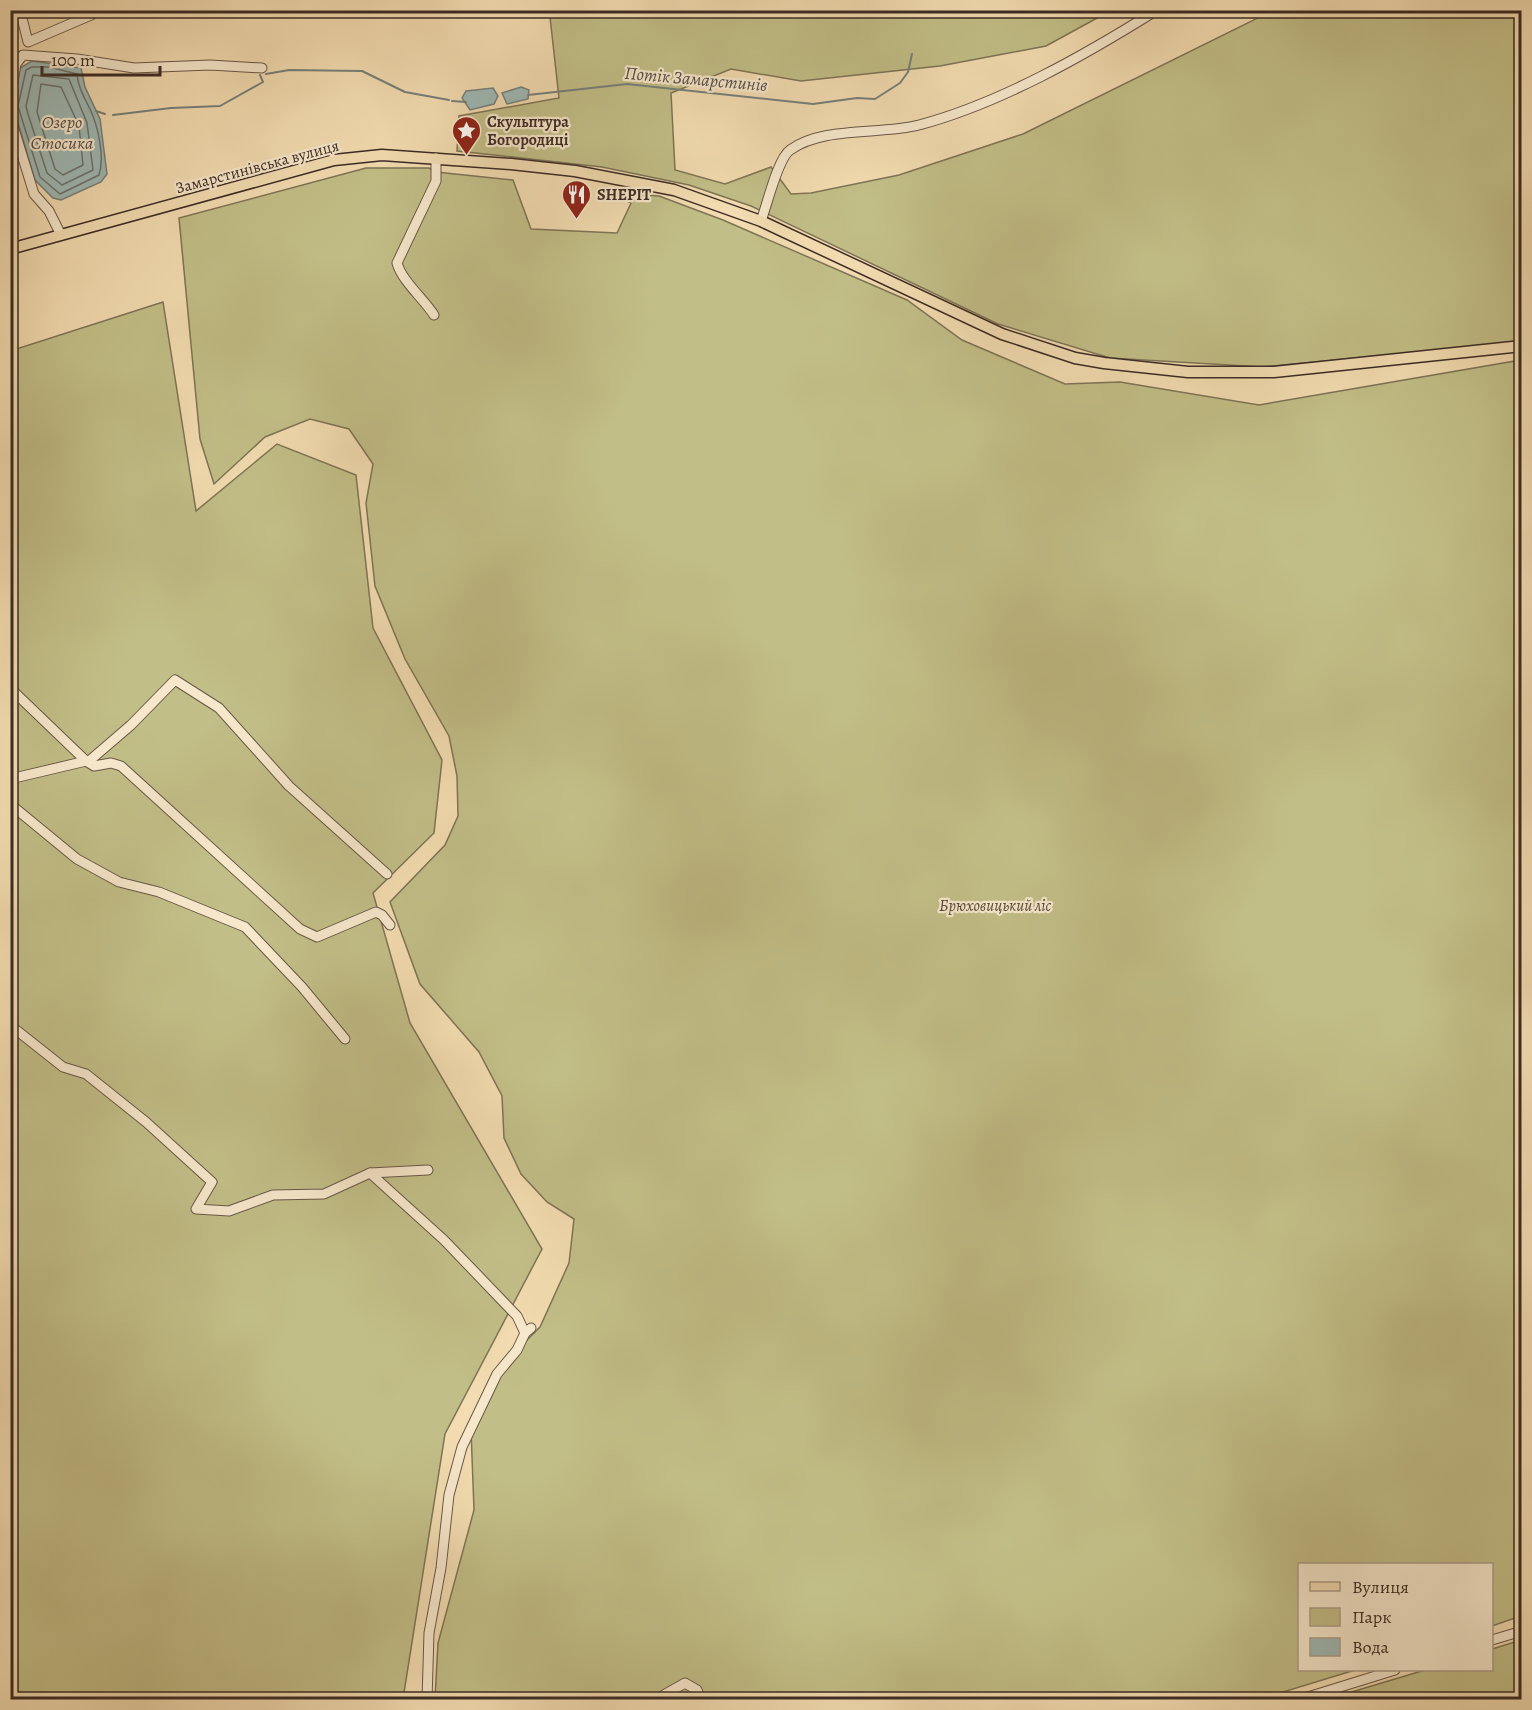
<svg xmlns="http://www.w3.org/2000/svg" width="1532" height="1710" viewBox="0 0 1532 1710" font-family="Alegreya,serif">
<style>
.green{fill:#c2be87;stroke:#7e7456;stroke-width:1.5}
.water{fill:#9eb9b5;stroke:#76807b;stroke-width:1.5}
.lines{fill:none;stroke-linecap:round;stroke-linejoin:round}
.shore{stroke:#6c726d;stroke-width:1.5}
.stream{stroke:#76807b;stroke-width:2}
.minor-casing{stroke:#695748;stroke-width:11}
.major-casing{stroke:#3b2b25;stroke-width:13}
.minor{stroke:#f7e8cc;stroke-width:9}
.major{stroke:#f3dcb1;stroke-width:10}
.labels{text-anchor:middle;stroke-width:4.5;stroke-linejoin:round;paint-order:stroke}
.poi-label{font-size:16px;font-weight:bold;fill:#3b2b25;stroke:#f7e8cc;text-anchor:start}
.street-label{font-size:16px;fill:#3b2b25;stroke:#f7e8cc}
.park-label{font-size:16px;font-style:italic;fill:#564839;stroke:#f7e8cc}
.water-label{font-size:18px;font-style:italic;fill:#544e49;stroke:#f7e8cc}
</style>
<rect width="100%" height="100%" fill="#f3dcb1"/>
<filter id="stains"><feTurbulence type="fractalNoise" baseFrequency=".00333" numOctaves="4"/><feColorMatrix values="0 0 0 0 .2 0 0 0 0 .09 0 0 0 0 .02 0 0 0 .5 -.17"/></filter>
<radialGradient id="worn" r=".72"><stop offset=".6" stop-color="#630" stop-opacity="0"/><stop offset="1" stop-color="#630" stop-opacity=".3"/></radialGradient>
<g class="green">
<path d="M554 11H1110L1046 46 940 66 801 81 731 69 671 93 675 170 725 184 771 167 791 194 811 193 899 175 1023 134 1272 11H1521V342L1263 367 1110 358 998 324 751 206 689 185 602 167 457 151 459 116 559 98 550 17Z"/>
<path d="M366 168H429L436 172 513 180 531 229 617 233 631 203 608 192 659 196 723 220 907 300 962 340 1065 384 1120 382 1259 405 1521 360V1616L1492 1626V1564H1300V1670H1355L1260 1699H435L438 1643 474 1510 471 1430 481 1405 517 1350 540 1327 569 1263 574 1219 547 1202 521 1174 504 1138 502 1096 479 1052 420 984 390 902 445 845 458 816 457 776 449 736 405 659 375 586 366 503 373 464 349 429 310 419 265 437 214 484 200 439 179 218Z"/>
<path d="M163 302 196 511 277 444 356 475 373 628 442 760 434 833 373 893 410 1023 542 1249 445 1434 403 1699H11L10 351Z"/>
<path d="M1521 1640V1699H1328L1425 1670H1492V1649Z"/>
</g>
<g class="water">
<path d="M32 61 81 68 85 87 100 119 107 174 101 182 61 200 53 198 35 180 13 106 20 68Z"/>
<path d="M521 87 529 90 528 99 507 104 502 93Z"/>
<path d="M493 88 498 96 494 104 470 110 462 98 466 91Z"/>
</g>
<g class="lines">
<g class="shore">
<path d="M49 67 77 74C78 87 84 97 90 109 98 126 105 157 99 175L60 194 40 177 21 116 18 106 26 70 32 67Z"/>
<path d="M33 75 69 79 87 123 93 170 62 185 47 173 28 114 26 106Z"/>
<path d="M41 84 61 87 79 126 83 165 63 175 55 169 37 112Z"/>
</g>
<g class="stream">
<path d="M266 74 289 70 362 71 405 92 449 100"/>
<path d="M528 95 627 84 813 104 857 98 875 99 900 83 908 72 912 54"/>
<path d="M452 101 466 102"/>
<path d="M96 111 105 114"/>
<path d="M113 115 171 108 220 106 263 82 260 75"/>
</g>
<defs>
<g id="minor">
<path d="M20 10 28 42 91 15 95 10"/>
<path d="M10 99 16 64 23 55 77 59 134 68 210 65 262 68"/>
<path d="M10 116 34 194 49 211 61 235"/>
<path d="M761 221C767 205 778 158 790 150 823 126 880 135 919 125 1001 103 1085 55 1157 10"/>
<path d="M434 315C423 298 402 281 397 263L436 181V158"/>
<path d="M10 688 86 761 94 766 111 763 121 766 300 929 317 937 376 912 382 915 390 925"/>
<path d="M88 762 131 725 175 680 219 708 289 786 387 874"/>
<path d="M10 779 86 761"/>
<path d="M10 804 77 859 119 882 159 892 245 927 302 987 345 1039"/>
<path d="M10 1025 63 1067 86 1074 146 1122 212 1182 196 1209 229 1211 273 1195 324 1194 370 1173 428 1170"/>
<path d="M370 1173 444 1240 517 1316 525 1333"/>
<path d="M1492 1640 1522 1631"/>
<path d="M427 1700 429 1633 441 1568 449 1495 462 1447 497 1374 517 1350 525 1333 531 1328"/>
<path d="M655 1700 685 1683 697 1690 701 1700"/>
<path d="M1298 1700 1395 1670"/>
</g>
<path id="major" d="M10 249 334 160 382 155 511 164 575 171 674 190 761 221 1002 334 1075 358 1104 363 1188 372H1274L1522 346"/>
</defs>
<use href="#minor" class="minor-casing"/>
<use href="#major" class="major-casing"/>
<use href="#minor" class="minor"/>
<use href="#major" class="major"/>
</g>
<defs>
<symbol id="sight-pin" viewBox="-11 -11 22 30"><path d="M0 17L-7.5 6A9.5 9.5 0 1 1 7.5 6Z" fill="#8f2418" stroke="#f7e8cc"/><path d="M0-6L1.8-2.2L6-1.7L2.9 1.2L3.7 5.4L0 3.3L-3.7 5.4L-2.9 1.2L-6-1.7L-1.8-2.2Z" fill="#fff"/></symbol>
<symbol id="restaurant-pin" viewBox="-11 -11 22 30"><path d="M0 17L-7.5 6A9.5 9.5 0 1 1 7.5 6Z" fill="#8f2418" stroke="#f7e8cc"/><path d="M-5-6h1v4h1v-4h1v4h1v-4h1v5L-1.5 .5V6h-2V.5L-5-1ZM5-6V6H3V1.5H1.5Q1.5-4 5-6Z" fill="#fff"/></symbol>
</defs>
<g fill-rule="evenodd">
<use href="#sight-pin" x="450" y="114" width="33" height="45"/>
<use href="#restaurant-pin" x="560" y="178" width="33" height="45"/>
</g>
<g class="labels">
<g class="poi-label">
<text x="487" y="127">Скульптура<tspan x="487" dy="18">Богородиці</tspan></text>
<text x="597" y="200">SHEPIT</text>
</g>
<g class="street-label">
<text transform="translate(257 166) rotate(-15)" y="6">Замарстинівська вулиця</text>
</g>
<g class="park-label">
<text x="995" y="911">Брюховицький ліс</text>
</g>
<g class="water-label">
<text transform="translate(696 79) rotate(5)" y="6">Потік Замарстинів</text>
<text x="62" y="128">Озеро<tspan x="62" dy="21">Стосика</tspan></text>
</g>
</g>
<rect width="1532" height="1710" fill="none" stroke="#f3dcb1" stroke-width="36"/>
<rect x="12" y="12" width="1508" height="1686" fill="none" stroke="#3b2b25" stroke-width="3"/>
<rect x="18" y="18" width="1496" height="1674" fill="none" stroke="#3b2b25" stroke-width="1.5"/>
<rect x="1298" y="1563" width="195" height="108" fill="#f7e8cc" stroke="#ac9c89" stroke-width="1.5"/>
<rect x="1310" y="1582" width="30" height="9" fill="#f3dcb1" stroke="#ac9c89" stroke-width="1.5"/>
<text x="1352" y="1593" font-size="18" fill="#3b2b25">Вулиця</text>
<rect x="1310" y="1608" width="30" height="18" fill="#c2be87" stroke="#ac9c89" stroke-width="1.5"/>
<text x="1352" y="1623" font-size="18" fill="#3b2b25">Парк</text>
<rect x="1310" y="1638" width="30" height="18" fill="#9eb9b5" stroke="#ac9c89" stroke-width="1.5"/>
<text x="1352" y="1653" font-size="18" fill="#3b2b25">Вода</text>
<path d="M42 66v9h118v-9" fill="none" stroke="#3b2b25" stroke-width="3"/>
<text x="51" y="66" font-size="18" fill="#3b2b25" stroke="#f7e8cc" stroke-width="4.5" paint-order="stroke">100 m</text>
<rect width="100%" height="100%" filter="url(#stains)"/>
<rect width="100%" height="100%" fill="url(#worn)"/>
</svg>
